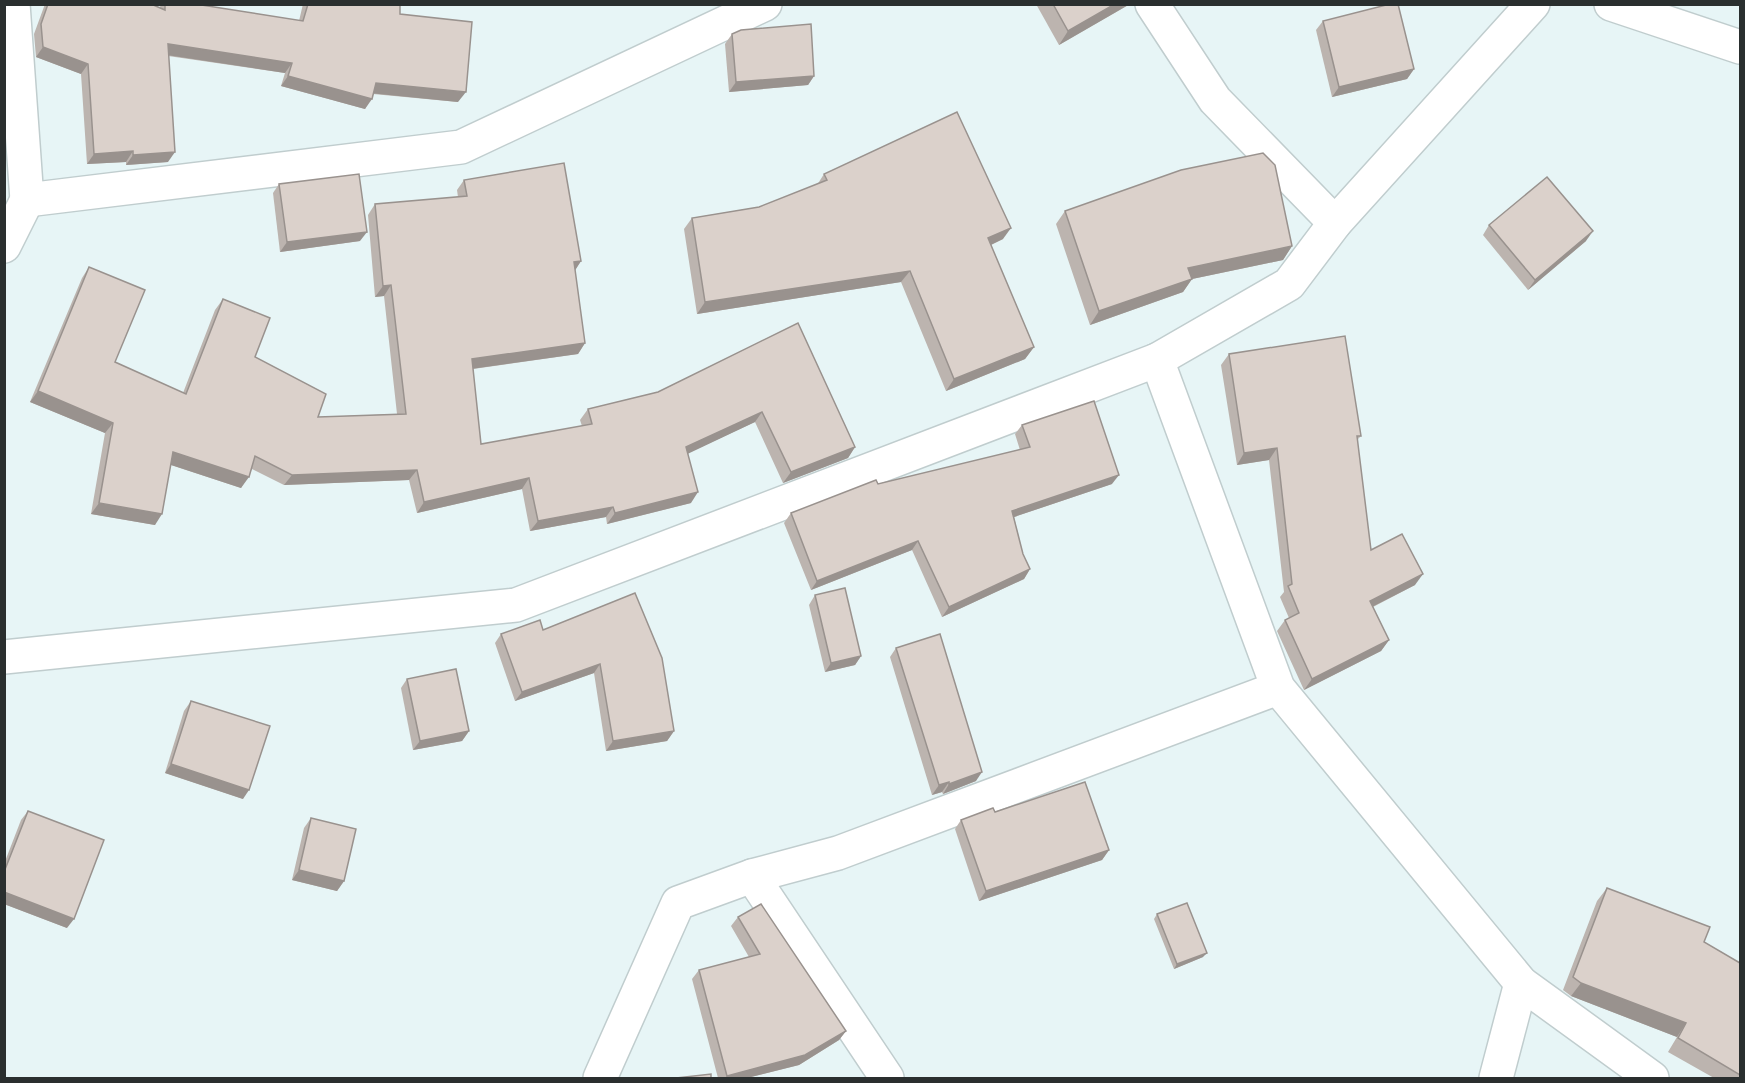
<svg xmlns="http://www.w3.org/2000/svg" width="1745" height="1083" viewBox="0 0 1745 1083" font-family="Montserrat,sans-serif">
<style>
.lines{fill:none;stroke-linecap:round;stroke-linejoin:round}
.street-casing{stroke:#c0cdce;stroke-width:36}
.street{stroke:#fff;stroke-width:33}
.wall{fill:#bcb4af}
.shaded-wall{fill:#99928e}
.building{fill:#dbd1cb;stroke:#99928e;stroke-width:1.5}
</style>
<rect width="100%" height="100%" fill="#e7f5f6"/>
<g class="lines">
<defs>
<g id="street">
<path d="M13 4 27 200 461 147 765 4"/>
<path d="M1152 4 1215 100 1335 223"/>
<path d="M1611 4 1740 47"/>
<path d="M4 246 27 200"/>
<path d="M1157 360 1278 688 1521 983 1652 1078"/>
<path d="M4 657 516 605 1157 360 1289 284 1335 223 1533 4"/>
<path d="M752 876 887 1078"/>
<path d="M600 1078 678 903 752 876 838 853 1278 688"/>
<path d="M1496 1078 1521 983"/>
</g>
</defs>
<use href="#street" class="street-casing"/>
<use href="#street" class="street"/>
</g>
<g class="wall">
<path d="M45 4H151L159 8 162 4H195L299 21 303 4H400V14L458 102 373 94 365 109 281 86 285 73 168 56V162L126 165V162L87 164 81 74 36 57 34 34Z"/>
<path d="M1036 4H1130L1059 45Z"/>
<path d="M1323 21 1414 69 1407 79 1332 97 1316 30Z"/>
<path d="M732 34 814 76 808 85 729 92 725 44Z"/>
<path d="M824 174 1003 239 991 245 1034 347 1025 359 946 391 901 282 697 314 684 229 692 218 759 207 817 185Z"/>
<path d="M464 180 581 261 575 270 585 343 578 354 473 369 481 444 582 426 580 420 588 409 658 392 798 323 855 447 848 458 783 483 755 422 688 453 691 503 607 524 606 517 530 531 522 489 417 513 409 480 284 485 252 469 241 488 171 465 155 525 91 514 105 433 30 402 82 278 89 267 115 362 183 393 215 310 223 299 255 357 318 417 397 414 384 296 375 297 368 215 375 204 458 197 457 190Z"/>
<path d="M279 184 360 241 280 252 273 193Z"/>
<path d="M1065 211 1292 246 1283 260 1192 279 1183 292 1090 325 1056 224Z"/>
<path d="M1489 225 1586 241 1528 290 1483 235Z"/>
<path d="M1229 354 1361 436 1357 440 1371 550 1415 585 1373 607 1389 640 1381 651 1304 690 1277 631 1285 620 1289 618 1280 597 1284 592 1269 460 1237 465 1221 365Z"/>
<path d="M1022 425 1112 484 1014 517 1023 554 1030 569 1024 579 942 617 912 550 811 590 784 523 791 513 878 484 1020 450 1015 434Z"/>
<path d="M635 593 674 731 667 741 606 751 594 673 515 701 495 643 501 634 543 630Z"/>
<path d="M815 595 861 656 855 665 825 672 809 605Z"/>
<path d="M896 648 976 781 943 794 942 792 932 795 890 657Z"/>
<path d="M407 679 469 731 462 741 413 750 401 688Z"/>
<path d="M191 701 243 799 165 773 184 711Z"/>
<path d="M28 811 67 928 4 904V864L21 820Z"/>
<path d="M995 812 1109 850 1102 860 979 901 955 829 961 820Z"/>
<path d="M311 818 344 881 337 891 292 880 304 828Z"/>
<path d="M1607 888 1740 963V1078H1714L1668 1052 1677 1037 1571 996 1563 990 1597 901Z"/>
<path d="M1157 914 1203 957 1174 969 1154 919Z"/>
<path d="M738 917 846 1031 839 1040 799 1065 747 1078H718L692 979 699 970 749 957 731 926Z"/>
</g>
<g class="shaded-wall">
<path d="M1115 4H1130L1059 45 1068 31Z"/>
<path d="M168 44 292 63 285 73 160 54Z"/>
<path d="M43 47 88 64 81 74 36 57Z"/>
<path d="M1414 69 1407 79 1332 97 1339 87Z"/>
<path d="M288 76 372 99 365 109 281 86Z"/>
<path d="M814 76 808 85 729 92 736 82Z"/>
<path d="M376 83 466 92 458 102 369 93Z"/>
<path d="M133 151 126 162 87 164 94 154Z"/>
<path d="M175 152 168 162 126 165 133 155Z"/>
<path d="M1011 228 1003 239 980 250 988 238Z"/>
<path d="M1593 231 1586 241 1528 290 1535 280Z"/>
<path d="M367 232 360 241 280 252 287 242Z"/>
<path d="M1292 246 1283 260 1192 279 1183 292 1090 325 1099 311 1188 268Z"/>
<path d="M581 261 574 272V262Z"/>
<path d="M910 271 901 282 697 314 705 302Z"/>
<path d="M391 285 384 296 375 297 383 286Z"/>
<path d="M585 343 578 354 464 370 472 359Z"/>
<path d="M1034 347 1025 359 946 391 954 379Z"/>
<path d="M38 391 113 423 105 433 30 402Z"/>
<path d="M762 412 755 422 679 458 686 447Z"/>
<path d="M855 447 848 458 783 483 791 472Z"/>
<path d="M1277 448 1269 460 1237 465 1244 453Z"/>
<path d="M173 452 249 477 241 488 165 463Z"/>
<path d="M417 470 409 480 284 485 292 475Z"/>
<path d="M1119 475 1112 484 1005 520 1012 511Z"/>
<path d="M529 478 522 489 417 513 424 502Z"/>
<path d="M698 492 691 503 607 524 615 513Z"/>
<path d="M99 503 162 514 155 525 91 514Z"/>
<path d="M613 507 606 517 530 531 538 521Z"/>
<path d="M918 541 912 550 811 590 817 581Z"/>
<path d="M1030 569 1024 579 942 617 949 607Z"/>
<path d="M1423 574 1415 585 1362 612 1370 601Z"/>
<path d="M1389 640 1381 651 1304 690 1312 679Z"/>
<path d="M861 656 855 665 825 672 831 663Z"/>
<path d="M600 664 594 673 515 701 522 692Z"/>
<path d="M469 731 462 741 413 750 420 741Z"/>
<path d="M674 731 667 741 606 751 613 741Z"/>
<path d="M171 764 249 790 243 799 165 773Z"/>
<path d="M982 772 976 781 943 794 949 784Z"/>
<path d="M949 782 942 792 932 795 939 785Z"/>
<path d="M1109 850 1102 860 979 901 986 891Z"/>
<path d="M299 870 344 881 337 891 292 880Z"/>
<path d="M4 892 74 919 67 928 4 904Z"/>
<path d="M1207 953 1203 957 1174 969 1177 964Z"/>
<path d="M1581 983 1686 1023 1677 1037 1571 996Z"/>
<path d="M846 1031 839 1040 799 1065 747 1078H725L727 1076Z"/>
</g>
<g class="building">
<path d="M48 4H151L165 10V4H195L303 21 308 4H400V14L472 22 466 92 376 83 372 99 288 76 292 63 168 44 175 152 133 155V151L94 154 88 64 43 47 41 24Z"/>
<path d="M1053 4H1115L1068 31Z"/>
<path d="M1390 4H1398L1414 69 1339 87 1323 21Z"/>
<path d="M811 24 814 76 736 82 732 34 741 30Z"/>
<path d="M957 112 1011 228 988 238 1034 347 954 379 910 271 705 302 692 218 759 207 827 180 824 174Z"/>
<path d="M1263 153 1275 165 1292 246 1188 268 1192 279 1099 311 1065 211 1181 170Z"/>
<path d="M564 163 581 261 574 262 585 343 472 359 481 444 592 424 588 409 658 392 798 323 855 447 791 472 762 412 686 447 698 492 615 513 613 507 538 521 529 478 424 502 417 470 292 475 255 456 249 477 173 452 162 514 99 503 113 423 38 391 89 267 145 290 115 362 186 394 223 299 270 318 255 357 326 394 318 417 406 414 391 285 383 286 375 204 467 196 464 180Z"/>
<path d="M359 174 367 232 287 242 279 184Z"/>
<path d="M1547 177 1593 231 1535 280 1489 225Z"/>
<path d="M1345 336 1361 436H1357L1371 550 1402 534 1423 574 1370 601 1389 640 1312 679 1285 620 1299 613 1288 586 1292 584 1277 448 1244 453 1229 354Z"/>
<path d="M1094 401 1119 475 1012 511 1023 554 1030 569 949 607 918 541 817 581 791 513 876 480 878 484 1030 447 1022 425Z"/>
<path d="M845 588 861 656 831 663 815 595Z"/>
<path d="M635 593 662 658 674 731 613 741 600 664 522 692 501 634 540 620 543 630Z"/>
<path d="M940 634 982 772 949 784V782L939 785 896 648Z"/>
<path d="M456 669 469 731 420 741 407 679Z"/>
<path d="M191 701 270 726 249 790 171 764Z"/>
<path d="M1085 782 1109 850 986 891 961 820 993 808 995 812Z"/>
<path d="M28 811 104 840 74 919 4 892V872Z"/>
<path d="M311 818 356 829 344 881 299 870Z"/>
<path d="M1607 888 1710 927 1704 942 1740 963V1075L1678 1038 1686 1023 1581 983 1573 977Z"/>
<path d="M1187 903 1207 953 1177 964 1157 914Z"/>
<path d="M761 904 846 1031 805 1055 727 1076 699 970 760 954 738 917Z"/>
<path d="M711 1074V1078H676Z"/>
</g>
<rect width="1745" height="1083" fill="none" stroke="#2a2f2f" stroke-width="12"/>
</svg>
